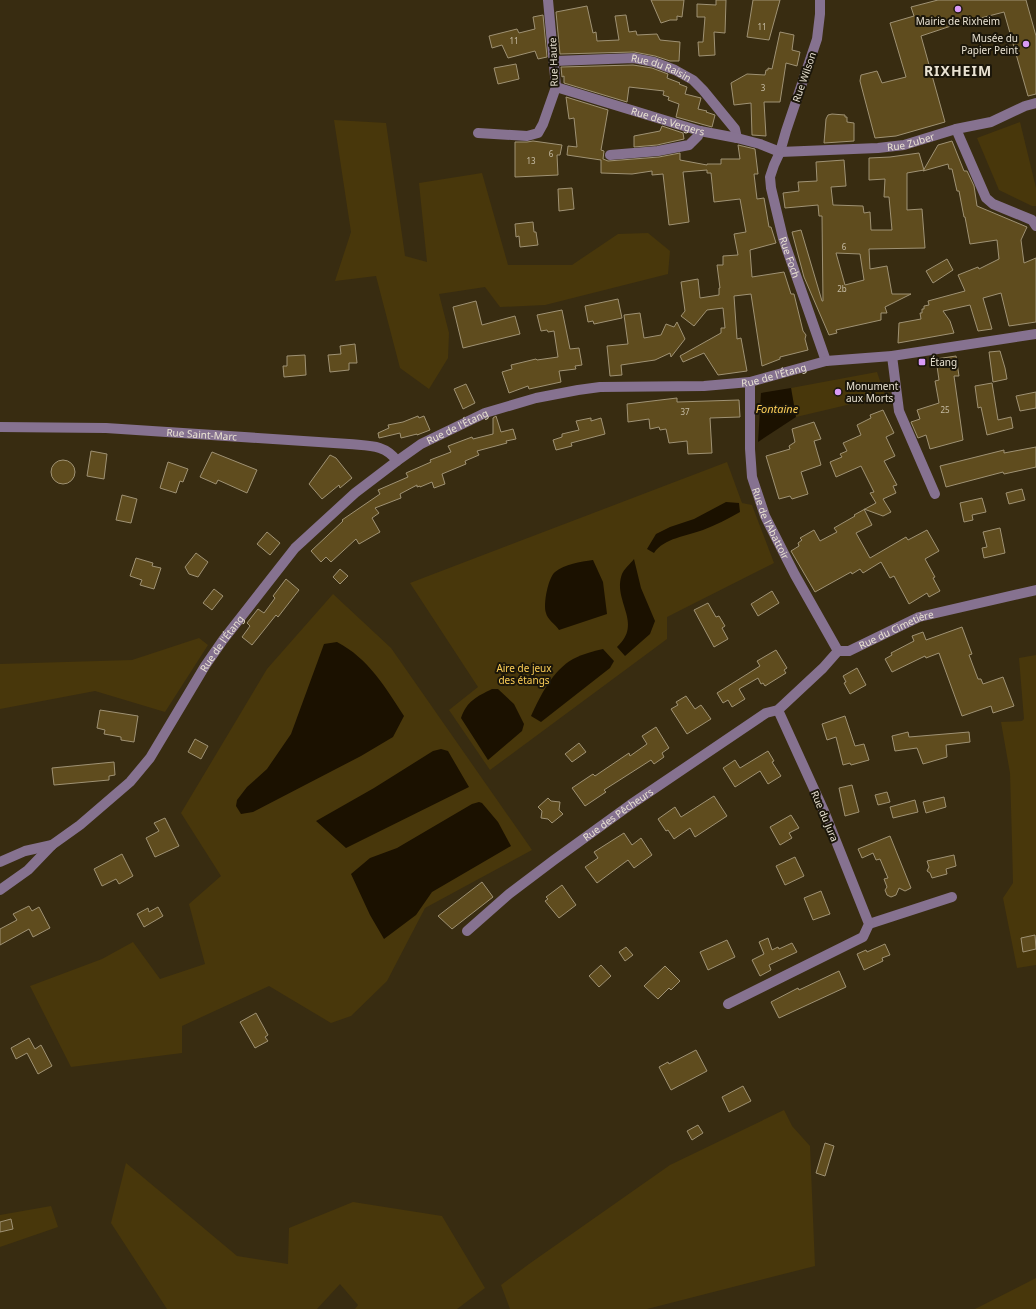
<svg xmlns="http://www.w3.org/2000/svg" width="1036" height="1309" viewBox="0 0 1036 1309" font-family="'Noto Sans',sans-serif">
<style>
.green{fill:#48370b}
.water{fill:#1b1100}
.building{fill:#5f4c1e;stroke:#9f9274;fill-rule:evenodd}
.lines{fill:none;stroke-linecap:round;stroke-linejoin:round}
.minor{stroke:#867290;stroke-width:10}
.poi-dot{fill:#d99af7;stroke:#1b160a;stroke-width:1.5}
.labels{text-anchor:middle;stroke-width:4;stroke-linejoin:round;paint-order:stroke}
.number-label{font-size:8px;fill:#c6bca5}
.poi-label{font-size:10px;fill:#e9e2d2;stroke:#1b160a;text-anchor:start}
.street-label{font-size:10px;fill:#e9e2d2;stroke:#1b160a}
.park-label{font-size:10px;fill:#fcce56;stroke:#1b160a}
.water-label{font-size:11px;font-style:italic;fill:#fdce57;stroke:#1b160a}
.district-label{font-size:14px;font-weight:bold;letter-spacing:1px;fill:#e9e2d2;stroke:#1b160a}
</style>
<rect width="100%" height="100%" fill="#382c11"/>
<g class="green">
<path d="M334 120 386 123 405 256 427 262 419 183 482 173 508 265H572L618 234 648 233 670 251 668 274 545 305 500 307 485 287 439 294 449 333 448 358 429 389 400 368 376 276 335 281 351 232Z"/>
<path d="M1020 122 1036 188V206H1032L999 190 977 138Z"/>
<path d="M877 372 885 396 796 417 791 388Z"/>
<path d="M727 462 742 503 752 505 774 563 667 617V639L490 770 449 710 478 687 410 583Z"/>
<path d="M333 594 391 648 532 850 425 908 387 981 351 1016 331 1023 269 986 182 1026V1053L71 1067 30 986 102 959 133 942 160 979 205 964 189 904 221 876 181 813 267 669Z"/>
<path d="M199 638 208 645 165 712 95 691 0 709V664L132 660Z"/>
<path d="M1036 655V965L1017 968 1003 898 1013 883 1012 841 1010 773 1001 722 1022 721 1024 719 1019 658Z"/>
<path d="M784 1110 792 1126 810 1146 815 1266 647 1309H510L501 1285 529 1264 670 1165Z"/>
<path d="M126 1163 237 1256 288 1264 289 1228 353 1202 442 1216 485 1288 457 1309H355L358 1305 340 1284 317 1309H167L111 1223Z"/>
<path d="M51 1206 58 1227 0 1247V1215Z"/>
<path d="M1036 1278V1309H975Z"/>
</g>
<g class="water">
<path d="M791 388 796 417 758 442 761 393Z"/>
<path d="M726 502 739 503 740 512C728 519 716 525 703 530 687 536 664 538 654 553L647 549 656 534 670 527 694 519Z"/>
<path d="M634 559 641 588 655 621 650 634 625 656 617 647C644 623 612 601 622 574 624 569 630 564 634 559Z"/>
<path d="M593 560 603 582 607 614 559 630C556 625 547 619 546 613 543 604 548 578 555 572 565 564 580 562 593 560Z"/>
<path d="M337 642C368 658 386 688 404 716L393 737 361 756 253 812 241 814 236 806 237 800 247 787 267 769 291 734 324 644Z"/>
<path d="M603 649 614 661 610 668 541 722 531 716C540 696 553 670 573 659 583 654 593 651 603 649Z"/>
<path d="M492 689H498L514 704 524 724 522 731 488 760 461 718C467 701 476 697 492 689Z"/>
<path d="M441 749 448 751 469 787 346 848 316 821 374 788 433 751Z"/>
<path d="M479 802 482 803 498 822 511 846 432 892 416 915 384 939 370 915 351 874 370 858 397 848 472 804Z"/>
</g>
<g class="building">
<path d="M651 0H684L682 17 677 16V20H670L661 23Z"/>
<path d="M716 0H726L725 33 714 32 715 55 699 56 698 42H703L705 17H697V4L716 5Z"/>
<path d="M753 0H780L769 40 747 37Z"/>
<path d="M938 0H1026L1036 36V94L1028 96 1004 12 954 25 921 36 945 122 896 136 875 138 860 81 861 75 877 71 882 83 906 77 890 23 914 16 911 7Z"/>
<path d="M587 6 593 33 596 32 597 41 619 40 615 16 626 15 629 32 636 31 637 35 657 34 660 40 680 42 679 61H670L655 56 634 52 560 54 556 12Z"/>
<path d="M543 15 547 57 538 59 535 51 508 58 502 45 492 48 489 36 517 29 519 33 535 29 533 17Z"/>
<path d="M780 32 794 35 792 50 800 52 797 66 786 63 780 102H764L766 136 752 135 751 103 734 105 731 83 747 74 765 75 766 70H768V68L772 69Z"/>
<path d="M516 64 519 79 498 84 494 68Z"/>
<path d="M633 65 652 68 668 74 667 78 680 83 679 84 687 87 685 94 701 98 698 109 707 111 706 112 715 115 712 127 676 117 679 104 668 100 669 97 663 95 664 91 629 87 627 102 564 83V76L562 77 561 67Z"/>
<path d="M566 97 608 110 601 150 604 151 603 159 608 161 659 157 680 153V160L707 165V164H721V159H740L738 145 755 149 758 174H754L757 199 764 198 769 227H771L776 243 750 250 752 277 784 272 791 294H794L803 331 806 335 805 339 808 350 780 357V359L762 366 751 294 734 296 737 339 741 338 747 371 718 375 704 353 683 362 680 356 721 333V328H725L723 308 707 310 694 326 681 316 685 311 681 282 698 279 700 298 719 295V288H720L717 265H723V256L738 255 734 234 746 232 740 199 714 202 711 173H707V170L683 172 689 222 669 225 663 174 652 175V171L632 174 601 173V160L567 155 568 146 577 147 574 118 569 119Z"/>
<path d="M832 114 845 115V117H847V122L854 123V141L824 143 826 119 828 115Z"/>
<path d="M662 126 683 133 684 139 657 145 634 147V136L660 131Z"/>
<path d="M533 141 562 145 560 155H557L558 175 515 177V142H527Z"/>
<path d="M952 141 964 171H967L974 186 977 206 1027 227 1021 240 1024 263 1036 258V322L1009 326 1001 293 983 298 992 329 978 331 970 305 943 311 950 321 954 333 898 343 899 323 921 319 920 313H922V309H924V306L929 305 928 301 965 291 958 275 978 267 979 269 999 259 997 240 970 244 965 217H964L959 191H957L952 169H949L948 164 923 171 938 145Z"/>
<path d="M919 153 924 170 907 173V210L922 209 925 248 869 249 870 269 887 266 892 294H911L885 307 887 313H881V320L836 330 837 333 829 335 804 277 792 232 801 230 822 301H823L822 216H819L818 205 785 208 783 193 799 191 798 182 817 181 816 162 844 160 846 186 831 187 833 205 863 206 864 213 870 212 871 230H892L889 197H884L885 179 869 180V158L890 157ZM836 253 860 254 864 280 845 285Z"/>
<path d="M572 188 574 209 559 211 558 189Z"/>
<path d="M533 222 534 232H536L538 245 520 247 519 236 516 237 515 224Z"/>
<path d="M947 259 953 270 933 283 926 271Z"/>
<path d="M618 299 622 318 594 324 593 321 588 322 585 306Z"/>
<path d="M476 301 482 325 515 316 520 334 463 348 453 307Z"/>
<path d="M562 310 570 349 579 348 582 365 575 366 576 369 559 371 561 382 529 389 528 386 509 393 502 372 512 369 511 365 536 359 537 360 558 357 554 331 548 332 547 330 541 331 537 315Z"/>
<path d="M640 313 644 338 661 335 666 324 674 327 677 322 685 339 671 357 670 353 655 360 621 365 622 375 610 376 607 346 628 344 624 315Z"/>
<path d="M355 344 357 363H349V370L330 372 328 355 341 354 340 346Z"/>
<path d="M1000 351 1005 368 1007 379 993 382 989 352Z"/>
<path d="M305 355 306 375 284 377 283 366H287V356Z"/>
<path d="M956 356 959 376H954L963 440 930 449 926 435 918 438 911 422 920 419 917 410 939 403 935 381 939 380 936 359Z"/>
<path d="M992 383 998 420 1011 417 1013 428 987 435 981 407 978 408 975 386Z"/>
<path d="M466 384 475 403 463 409 454 389Z"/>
<path d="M1036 392V408L1020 411 1016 396Z"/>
<path d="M677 398V402L739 400 740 417 710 418 712 453 688 454 687 441 669 443 666 429 660 430 659 427 650 429 649 419 628 422 627 404Z"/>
<path d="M883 410 894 433 886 437 895 456 884 461 897 485 893 486 896 493 883 499 891 512 883 516 864 509 872 525 856 533 870 558 906 537 908 540 927 530 939 551 925 559 935 577 933 578 940 591 929 597 927 593 909 604 894 576 890 578 881 562 863 573 860 569 852 574 851 572 815 592 791 551 799 546 798 543 802 540 800 538 814 530 820 541 837 532 834 528 855 516 854 515 876 503 870 493 874 492 861 466 836 477 830 462 842 457 840 454 847 451 843 443 861 435 857 425 871 418 870 415Z"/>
<path d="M418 416 419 418 424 416 430 430 417 435V434L401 438 400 433 379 438 378 433 389 428 388 425 403 422Z"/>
<path d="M496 416 501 432 513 429 516 439 506 441 507 443 477 451 479 455 465 461 466 464 442 474 445 484 434 488 432 482 420 487V486L417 487V485L400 494 401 498 375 508 379 513 372 518 380 532 359 544 356 539 331 562 326 557 321 562 311 551 343 521 342 520 380 494 378 490 408 477 406 473 431 462 430 460 451 452 448 446 472 437 473 439 493 434V418Z"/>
<path d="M591 418V421L601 418 605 434 571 443 572 446 556 450 553 440 562 437V434L579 430 576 421Z"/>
<path d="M814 422 821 439 814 441 821 465 801 472 808 494 792 499 790 496 779 499 766 456 790 449 789 446 795 442 792 429Z"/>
<path d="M1036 447V467L1004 474 1003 472 946 487 940 466 1004 450V453Z"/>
<path d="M91 451 107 454 104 479 87 476Z"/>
<path d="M212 452 257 470 247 493 218 480 216 484 200 477Z"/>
<path d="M330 455 336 458 352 478 340 488 339 485 322 499 309 484Z"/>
<circle cx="63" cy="472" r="12"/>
<path d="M168 462 188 469 183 482 180 481 176 493 160 488Z"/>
<path d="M1022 489 1025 500 1009 504 1006 493Z"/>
<path d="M122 495 137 499 131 523 116 520Z"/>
<path d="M982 498 986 512 972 515 973 520 964 522 960 503Z"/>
<path d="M1000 528 1005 553 984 558 982 548 987 547 983 532Z"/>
<path d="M267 532 280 543 270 555 257 544Z"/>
<path d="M196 553 208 562 198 577 189 574 185 567Z"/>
<path d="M136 558 153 563 152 566 161 568 154 589 140 585 142 580 130 576Z"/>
<path d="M340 569 348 576 340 584 333 577Z"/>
<path d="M286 579 299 590 278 617 276 615 252 645 242 637 250 626 247 623 258 609 264 613 275 598 273 596Z"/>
<path d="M214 589 223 596 212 610 203 603Z"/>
<path d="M772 591 779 603 758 616 751 604Z"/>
<path d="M708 603 716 617 719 616 725 626 722 628 728 639 714 647 694 610Z"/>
<path d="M962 627 972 654 969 655 978 679H981L983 684 1003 677 1014 706 993 713 991 706 962 716 939 653 926 658 925 656 892 672 885 659 892 655 891 653 914 641 912 636 923 632 926 640Z"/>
<path d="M776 650 787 668 784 670 786 673 765 686 763 683 761 684 758 678 739 689 745 699 732 707 728 700 723 703 717 693 760 666 757 661Z"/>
<path d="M857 668 866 685 850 694 844 683 846 682 843 676Z"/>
<path d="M686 696 695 709 701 705 711 719 687 734 671 709 678 705 676 702Z"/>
<path d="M100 710 138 716 134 742 121 740V737L104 734 105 730 97 728Z"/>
<path d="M845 716 855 746 864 744 869 760 851 765 850 763 843 765 836 737 827 740 822 724Z"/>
<path d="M656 727 669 748 662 753 664 757 654 764 651 760 604 790 606 792 585 806 572 788 593 774 595 776 629 753 630 756 647 744 642 736Z"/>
<path d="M908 732 909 737 969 732 970 742 946 745 947 757 923 764 917 748 895 751 892 736Z"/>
<path d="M195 739 208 746 201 759 188 752Z"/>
<path d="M579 743 586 752 572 762 565 754Z"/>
<path d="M768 751 774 761 772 762 781 776 768 784 760 771 735 787 723 768 735 760 740 768Z"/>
<path d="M114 762 115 775 109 776V780L54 785 52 768Z"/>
<path d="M852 785 859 812 845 816 839 788Z"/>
<path d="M887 792 890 802 878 805 875 795Z"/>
<path d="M714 796 727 816 695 837 690 828 674 839 668 830 666 831 658 819 675 807 681 817Z"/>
<path d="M944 797 946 807 926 813 923 802Z"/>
<path d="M548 798 551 801 560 802 559 810 563 814 552 823 548 819 541 818 542 811 538 807Z"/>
<path d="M915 800 918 812 893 818 890 807Z"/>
<path d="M791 815 799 828 789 833 792 838 780 845 770 827Z"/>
<path d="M165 818 179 846 155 857 146 838 159 831 154 823Z"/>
<path d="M624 833 632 845 641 838 652 855 634 868 628 860 597 883 585 867 598 858 594 852Z"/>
<path d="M890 836 911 888 905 891 899 888 896 895 891 897 887 895 885 890 887 887 884 879 888 878 880 859 876 860 873 853 862 858 858 849Z"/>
<path d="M122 854 133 876 119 884 116 879 102 886 94 869Z"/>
<path d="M954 855 956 866 946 869 947 874 932 878 930 873 927 871 929 867 927 861Z"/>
<path d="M795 857 804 876 785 885 776 866Z"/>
<path d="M482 882 493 897 452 929 438 916Z"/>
<path d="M562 885 576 905 559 918 545 901 548 899 546 897Z"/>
<path d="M821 891 830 914 813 920 804 898Z"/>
<path d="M29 906 32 911 39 907 50 928 33 937 29 929 0 945V929L17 920 13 914Z"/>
<path d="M158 907 163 916 144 927 137 914 148 908 149 912Z"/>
<path d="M1035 935 1036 949 1023 952 1021 938Z"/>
<path d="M768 938 772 950 778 947 779 949 792 943 797 952 769 965 771 970 760 976 752 960 764 954 759 942Z"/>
<path d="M727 940 735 957 708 970 700 952Z"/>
<path d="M885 944 890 955 882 958 883 961 864 970 857 954 866 950 867 952Z"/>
<path d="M626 947 633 955 625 961 619 952Z"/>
<path d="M601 965 611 976 599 987 589 976Z"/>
<path d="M665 966 680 981 671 990 669 988 658 999 644 986Z"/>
<path d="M839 971 846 987 779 1018 771 1002 798 988 799 990Z"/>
<path d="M256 1013 268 1035 265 1037 268 1041 255 1048 240 1022Z"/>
<path d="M29 1038 35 1049 41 1045 52 1066 38 1074 27 1053 16 1059 11 1048Z"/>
<path d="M696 1050 707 1071 671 1090 659 1067 668 1062 669 1064Z"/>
<path d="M743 1086 751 1101 729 1112 722 1097Z"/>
<path d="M698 1125 703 1133 692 1140 687 1131Z"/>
<path d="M825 1143 834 1146 825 1176 816 1173Z"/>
<path d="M11 1219 13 1229 0 1232V1222Z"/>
</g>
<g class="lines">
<g class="minor">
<path id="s1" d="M820 0V14L817 39 786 131 780 152 774 165 770 177 771 188 783 238 826 361"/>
<path id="s2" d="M555 61 634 58 654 62 675 70 693 80 703 90 735 129 737 138"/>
<path id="s3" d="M556 87 700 131 737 138 760 144 780 152 878 148 904 145 956 129 991 122 1025 106 1036 103"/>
<path d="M956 129 986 198 993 204 1032 220 1036 226"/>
<path d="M478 133 527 136 538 133 543 124 556 87 548 0"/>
<path d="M610 155 658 151 689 145 698 136 700 131"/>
<path d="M892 356 899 411 935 494"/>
<path id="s4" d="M750 382V449L752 477 765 516 795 575 838 651"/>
<path id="s5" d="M0 427 106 428 349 444C368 446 385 444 397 461"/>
<path d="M0 862 25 851 52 845"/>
<path id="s6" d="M0 890 28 870 52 845 80 825 130 782 150 758 205 666 223 640 295 548 355 493 397 461 421 444 485 413 536 398 578 390 600 387 704 386 750 382 826 361 892 356 1036 334"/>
<path d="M869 924 952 897"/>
<path id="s7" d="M467 931 509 894 554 860 630 805 766 713 778 710 823 668 838 651H849L919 617 1036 590"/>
<path d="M728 1004 863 937 869 924 824 811 778 710"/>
</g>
</g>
<g class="poi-dot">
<circle cx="958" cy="9" r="4"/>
<circle cx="1026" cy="44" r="4"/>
<rect x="918" y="358" width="8" height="8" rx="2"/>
<circle cx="838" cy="392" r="4"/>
</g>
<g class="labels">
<g class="number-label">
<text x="762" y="30">11</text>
<text x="514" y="44">11</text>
<text x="763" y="91">3</text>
<text x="551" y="157">6</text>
<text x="531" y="164">13</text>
<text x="844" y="250">6</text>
<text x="842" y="292">2b</text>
<text x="945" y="413">25</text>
<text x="685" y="415">37</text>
</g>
<g class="poi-label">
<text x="958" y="25" text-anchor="middle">Mairie de Rixheim</text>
<text x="1018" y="42" text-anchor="end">Musée du<tspan x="1018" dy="12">Papier Peint</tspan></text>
<text x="930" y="366">Étang</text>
<text x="846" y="390">Monument<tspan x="846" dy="12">aux Morts</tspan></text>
</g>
<g class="street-label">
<text transform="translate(553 62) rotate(-92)" y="4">Rue Haute</text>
<text dy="4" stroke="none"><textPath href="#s2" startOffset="108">Rue du Raisin</textPath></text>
<text transform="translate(804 77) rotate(-71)" y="4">Rue Wilson</text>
<text dy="4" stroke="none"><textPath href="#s3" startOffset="117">Rue des Vergers</textPath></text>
<text dy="4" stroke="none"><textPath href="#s3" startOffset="365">Rue Zuber</textPath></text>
<text dy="4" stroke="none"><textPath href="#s1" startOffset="268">Rue Foch</textPath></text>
<text dy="4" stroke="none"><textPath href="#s6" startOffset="984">Rue de l'Étang</textPath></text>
<text dy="4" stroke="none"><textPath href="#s6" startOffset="660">Rue de l'Étang</textPath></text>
<text dy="4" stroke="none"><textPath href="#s5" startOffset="202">Rue Saint-Marc</textPath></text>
<text dy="4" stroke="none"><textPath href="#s4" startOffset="145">Rue de l'Abattoir</textPath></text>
<text dy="4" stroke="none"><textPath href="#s7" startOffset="530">Rue du Cimetière</textPath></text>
<text dy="4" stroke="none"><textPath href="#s6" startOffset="336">Rue de l'Étang</textPath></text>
<text dy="4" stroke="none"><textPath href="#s7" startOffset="191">Rue des Pêcheurs</textPath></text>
<text transform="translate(825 816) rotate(67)" y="4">Rue du Jura</text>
</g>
<g class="park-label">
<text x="524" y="672">Aire de jeux<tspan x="524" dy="12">des étangs</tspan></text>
</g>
<g class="water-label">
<text x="777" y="413">Fontaine</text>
</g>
<g class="district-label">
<text x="958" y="76">RIXHEIM</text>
</g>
</g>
</svg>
